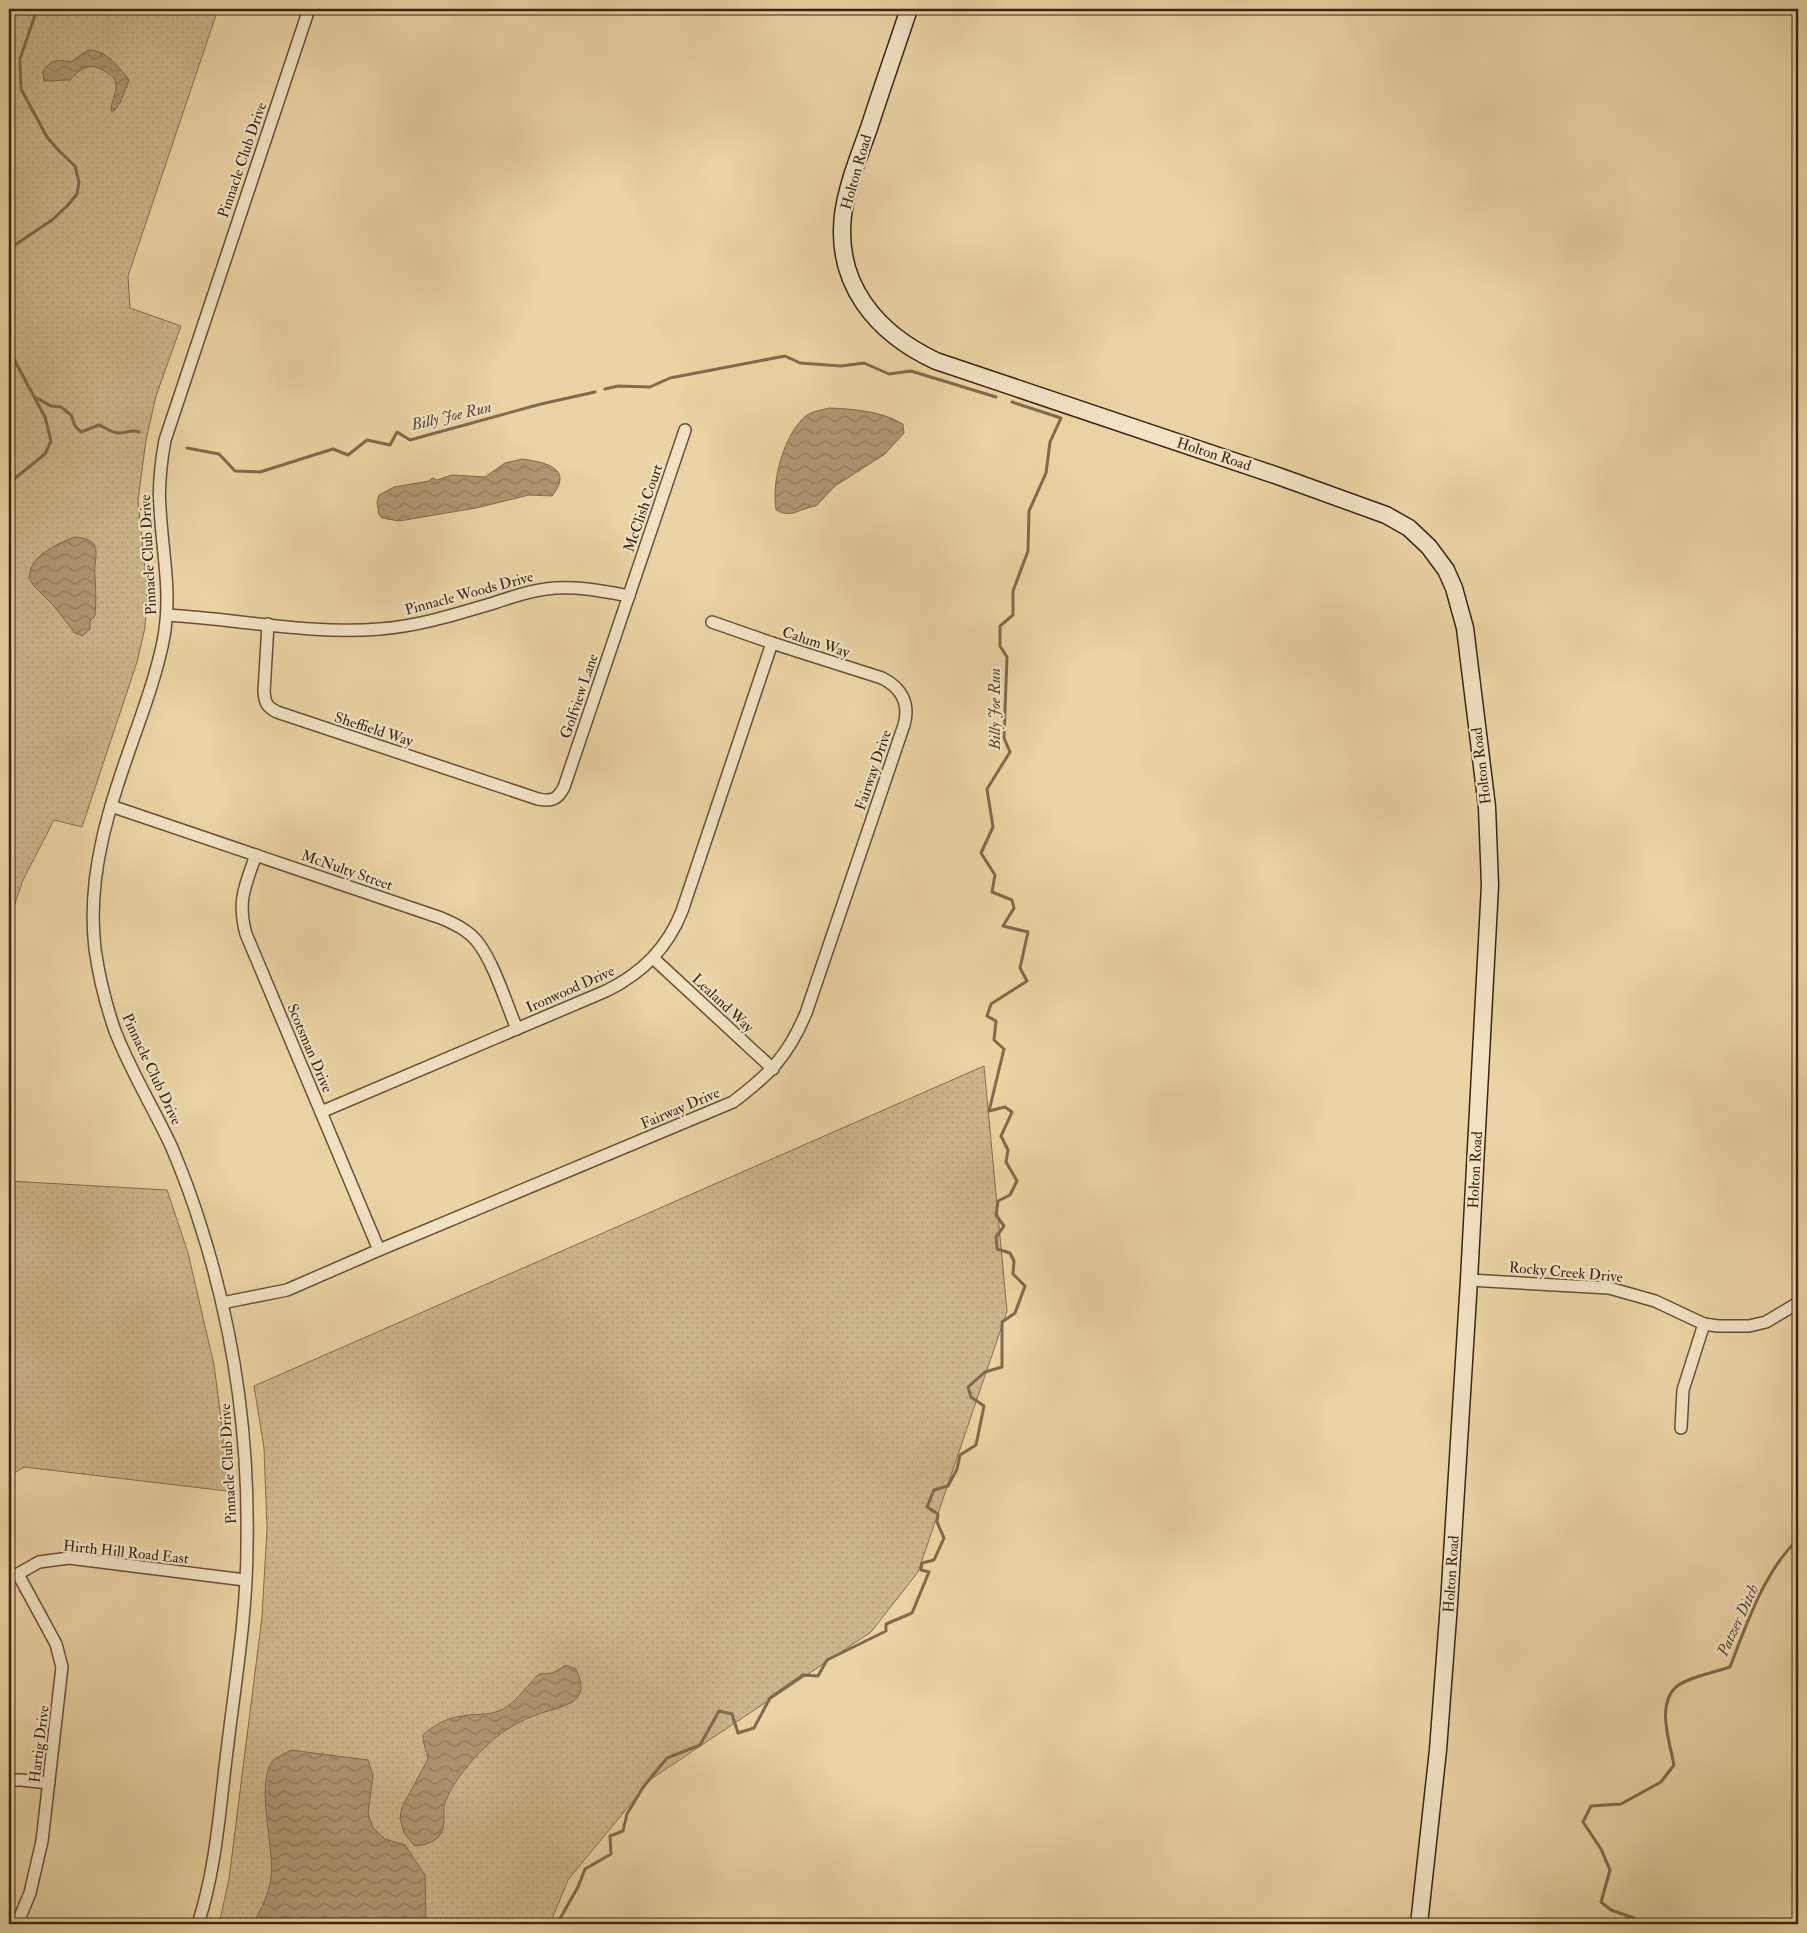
<svg xmlns="http://www.w3.org/2000/svg" width="1807" height="1933" viewBox="0 0 1807 1933" font-family="'IM FELL Double Pica',serif">
<style>
.grass{fill:url(#grass-dots);stroke:#846c50}
.water{fill:url(#water-waves);stroke:#81694d}
.lines{fill:none;stroke-linecap:round;stroke-linejoin:round}
.stream{stroke:#81694d;stroke-width:3}
.street-casing{stroke:#684f38;stroke-width:14}
.secondary-casing{stroke:#3c2314;stroke-width:19}
.street{stroke:#f1e2c4;stroke-width:11}
.secondary{stroke:#f1e2c4;stroke-width:16}
.labels{text-anchor:middle;stroke-width:4.5;stroke-linejoin:round;paint-order:stroke}
.street-label{font-size:15px;fill:#3c2314;stroke:#f1e2c4}
.water-label{font-size:16px;font-style:italic;fill:#5e4630;stroke:#f1e2c4}
</style>
<defs>
<pattern id="grass-dots" width="8" height="8" patternUnits="userSpaceOnUse" patternTransform="scale(1.25)"><rect width="8" height="8" fill="#ccb58c"/><path d="M2 2h.1M6 6h.1" fill="none" stroke="#b09b78" stroke-width="1.8" stroke-linecap="round"/></pattern>
<pattern id="water-waves" width="16" height="10" patternUnits="userSpaceOnUse" patternTransform="scale(1.25)"><rect width="16" height="10" fill="#af9773"/><path d="M0 5q4-4 8 0t8 0" fill="none" stroke="#907b5d"/></pattern>
</defs>
<rect width="100%" height="100%" fill="#ead3a4"/>
<filter id="stains"><feTurbulence type="fractalNoise" baseFrequency=".004" numOctaves="4"/><feColorMatrix values="0 0 0 0 .2 0 0 0 0 .09 0 0 0 0 .02 0 0 0 .5 -.17"/></filter>
<radialGradient id="worn" r=".72"><stop offset=".6" stop-color="#630" stop-opacity="0"/><stop offset="1" stop-color="#630" stop-opacity=".3"/></radialGradient>
<g class="grass">
<path d="M9 9H218L128 276 130 308 181 326 156 396 146 440 138 500 147 589 145 628 137 662 82 827 54 820 23 880 9 921Z"/>
<path d="M984 1066 1007 1311 918 1572 871 1632 651 1779 568 1880 550 1924H219L229 1879 262 1617 267 1528 264 1448 254 1386Z"/>
<path d="M9 1181 167 1190 188 1253 214 1365 222 1426 227 1491 24 1467 9 1476Z"/>
</g>
<g class="water">
<path d="M88 50C105 49 120 68 129 80L120 103 114 111H111C111 102 117 92 116 84 115 78 111 75 106 72 89 61 82 68 70 80L44 81 43 71C50 60 59 59 71 62Z"/>
<path d="M829 408C854 409 881 411 903 424L904 433 885 454 835 486 816 506C799 508 793 519 776 510 771 482 784 433 807 415 813 411 822 410 829 408Z"/>
<path d="M522 459C543 462 575 467 552 496L529 495 476 508 399 521 382 518 379 515 377 502 379 495 394 487 429 481 432 478 437 480 452 475 485 477 505 463Z"/>
<path d="M75 537C106 539 93 557 95 576 96 589 96 603 95 616L90 621V629L82 636 75 633 71 628 53 605 34 586 29 578C30 575 30 570 32 566 39 552 61 542 75 537Z"/>
<path d="M566 1665 576 1669C594 1705 560 1706 536 1715 522 1720 508 1728 496 1737 477 1754 454 1778 445 1803 442 1813 447 1828 439 1836 433 1843 424 1845 415 1846L404 1833 400 1818 402 1807 428 1759C426 1749 423 1744 423 1735 437 1722 450 1717 469 1715 481 1714 491 1715 503 1709 518 1701 527 1685 539 1674L553 1673Z"/>
<path d="M291 1750 368 1760 373 1776 368 1813 373 1828 385 1839 405 1845 425 1875 426 1924H253C261 1909 269 1894 271 1877 275 1850 254 1779 274 1760 279 1756 286 1753 291 1750Z"/>
</g>
<g class="lines">
<g class="stream">
<path d="M9 249 52 220 67 206 77 194 79 182 75 166 59 151 47 137 21 89 20 59 37 9"/>
<path d="M9 350 45 417 51 441 45 454 9 483"/>
<path d="M605 389 618 386 650 387 670 378 785 356 800 363 841 366 864 363 889 374 911 371 996 397"/>
<path d="M35 397 51 406 61 407 71 415 75 426 81 432 99 425C106 428 112 433 119 433 127 433 131 429 139 432"/>
<path d="M187 448 219 454 235 471 260 472 333 449 348 455 367 440 390 445 397 432 410 440 541 404 595 392"/>
<path d="M557 1924 578 1887 585 1869 611 1854 610 1836 623 1831 627 1814 644 1786 667 1758 700 1745 719 1711 732 1714 738 1733 754 1728 770 1698 803 1675 818 1676 827 1660 886 1631V1624L912 1613 929 1572 921 1570 922 1563 934 1560 944 1538 937 1522 938 1514 927 1507 934 1490 948 1486 957 1469 960 1455 976 1445 984 1406 971 1397 968 1387 985 1372 1002 1367V1322L1015 1313 1025 1286 1013 1274 1014 1261 1010 1253 997 1249 996 1237 1004 1226 996 1215 998 1201 1010 1195 1017 1181 1006 1162 1008 1150 1001 1136 1012 1112 1005 1107 989 1111 1004 1049 994 1040 996 1021 987 1016 991 1004 1027 981 1020 968 1028 932 1003 926 1014 908 1012 900 992 892 995 875 981 853 993 827 987 789 1010 752 1004 738 1007 657 1000 646V626L1013 615V591L1028 551 1029 511 1046 473 1050 442 1061 418 1012 402"/>
<path d="M1637 1924 1634 1918 1611 1910 1601 1902 1610 1870 1601 1849 1583 1822 1591 1806 1621 1804 1661 1782 1674 1765C1670 1743 1656 1705 1676 1687 1688 1677 1716 1672 1730 1667 1747 1623 1764 1572 1798 1539"/>
</g>
<defs>
<g id="street">
<path d="M167 615C238 619 309 635 380 629 419 626 457 614 494 603 512 597 528 591 546 589 573 585 603 591 629 596"/>
<path d="M268 624 264 692C265 703 267 707 277 712L538 799C552 802 558 799 564 787L685 430"/>
<path d="M111 806 441 918C455 924 470 931 479 944 495 966 506 1003 517 1029"/>
<path d="M256 855C245 886 237 901 246 934L379 1250"/>
<path d="M653 958 773 1069"/>
<path d="M321 1112 606 991C641 974 668 947 682 911L772 643"/>
<path d="M1469 1280 1609 1288 1655 1301 1704 1324 1718 1326H1749L1766 1322 1798 1303"/>
<path d="M222 1303 287 1290 379 1250 733 1102C770 1074 788 1056 806 1013L904 725C910 704 902 688 882 678L772 643 712 622"/>
<path d="M1681 1428 1683 1390 1704 1324"/>
<path d="M9 1579 39 1562 69 1558 245 1580"/>
<path d="M9 1780H21L49 1783"/>
<path d="M17 1924 30 1893 42 1841 62 1667 56 1644 18 1574"/>
<path d="M198 1924C217 1866 220 1803 228 1743 236 1677 247 1611 247 1545 249 1437 234 1330 201 1227 193 1201 183 1174 172 1148 154 1109 131 1072 115 1031 106 1005 99 977 95 949 85 865 116 789 143 711 152 685 161 658 165 630 171 589 162 549 160 508 158 485 161 462 165 440L309 9"/>
</g>
<path id="secondary" d="M909 9C896 48 882 88 869 128 859 156 847 185 843 215 835 284 876 333 936 361L1278 476 1386 515 1409 528 1429 547 1446 570 1454 588 1465 628 1487 807 1490 885 1469 1280 1449 1604 1438 1750 1419 1924"/>
</defs>
<use href="#street" class="street-casing"/>
<use href="#secondary" class="secondary-casing"/>
<use href="#street" class="street"/>
<use href="#secondary" class="secondary"/>
</g>
<g class="labels">
<g class="street-label">
<text transform="translate(242 160) rotate(-71)" y="5">Pinnacle Club Drive</text>
<text transform="translate(856 172) rotate(-74)" y="5">Holton Road</text>
<text transform="translate(1214 454) rotate(18)" y="5">Holton Road</text>
<text transform="translate(643 508) rotate(-71)" y="5">McClish Court</text>
<text transform="translate(148 555) rotate(-93)" y="5">Pinnacle Club Drive</text>
<text transform="translate(469 593) rotate(-15)" y="5">Pinnacle Woods Drive</text>
<text transform="translate(816 642) rotate(18)" y="5">Calum Way</text>
<text transform="translate(579 696) rotate(-71)" y="5">Golfview Lane</text>
<text transform="translate(374 729) rotate(18)" y="5">Sheffield Way</text>
<text transform="translate(1481 766) rotate(-97)" y="5">Holton Road</text>
<text transform="translate(873 770) rotate(-71)" y="5">Fairway Drive</text>
<text transform="translate(347 870) rotate(19)" y="5">McNulty Street</text>
<text transform="translate(570 989) rotate(-24)" y="5">Ironwood Drive</text>
<text transform="translate(723 1003) rotate(43)" y="5">Lealand Way</text>
<text transform="translate(310 1048) rotate(67)" y="5">Scotsman Drive</text>
<text transform="translate(152 1069) rotate(65)" y="5">Pinnacle Club Drive</text>
<text transform="translate(680 1108) rotate(-23)" y="5">Fairway Drive</text>
<text transform="translate(1475 1170) rotate(-87)" y="5">Holton Road</text>
<text transform="translate(1566 1272) rotate(5)" y="5">Rocky Creek Drive</text>
<text transform="translate(228 1464) rotate(-93)" y="5">Pinnacle Club Drive</text>
<text transform="translate(126 1552) rotate(6)" y="5">Hirth Hill Road East</text>
<text transform="translate(1451 1574) rotate(-86)" y="5">Holton Road</text>
<text transform="translate(39 1744) rotate(-83)" y="5">Hartig Drive</text>
</g>
<g class="water-label">
<text transform="translate(451 415) rotate(-13)" y="6">Billy Joe Run</text>
<text transform="translate(994 709) rotate(-90)" y="6">Billy Joe Run</text>
<text transform="translate(1737 1620) rotate(-65)" y="6">Patzer Ditch</text>
</g>
</g>
<rect width="1807" height="1933" fill="none" stroke="#ead3a4" stroke-width="30"/>
<rect x="10" y="10" width="1787" height="1913" fill="none" stroke="#3c2314" stroke-width="2.5"/>
<rect x="15" y="15" width="1777" height="1903" fill="none" stroke="#3c2314"/>
<rect width="100%" height="100%" filter="url(#stains)"/>
<rect width="100%" height="100%" fill="url(#worn)"/>
</svg>
